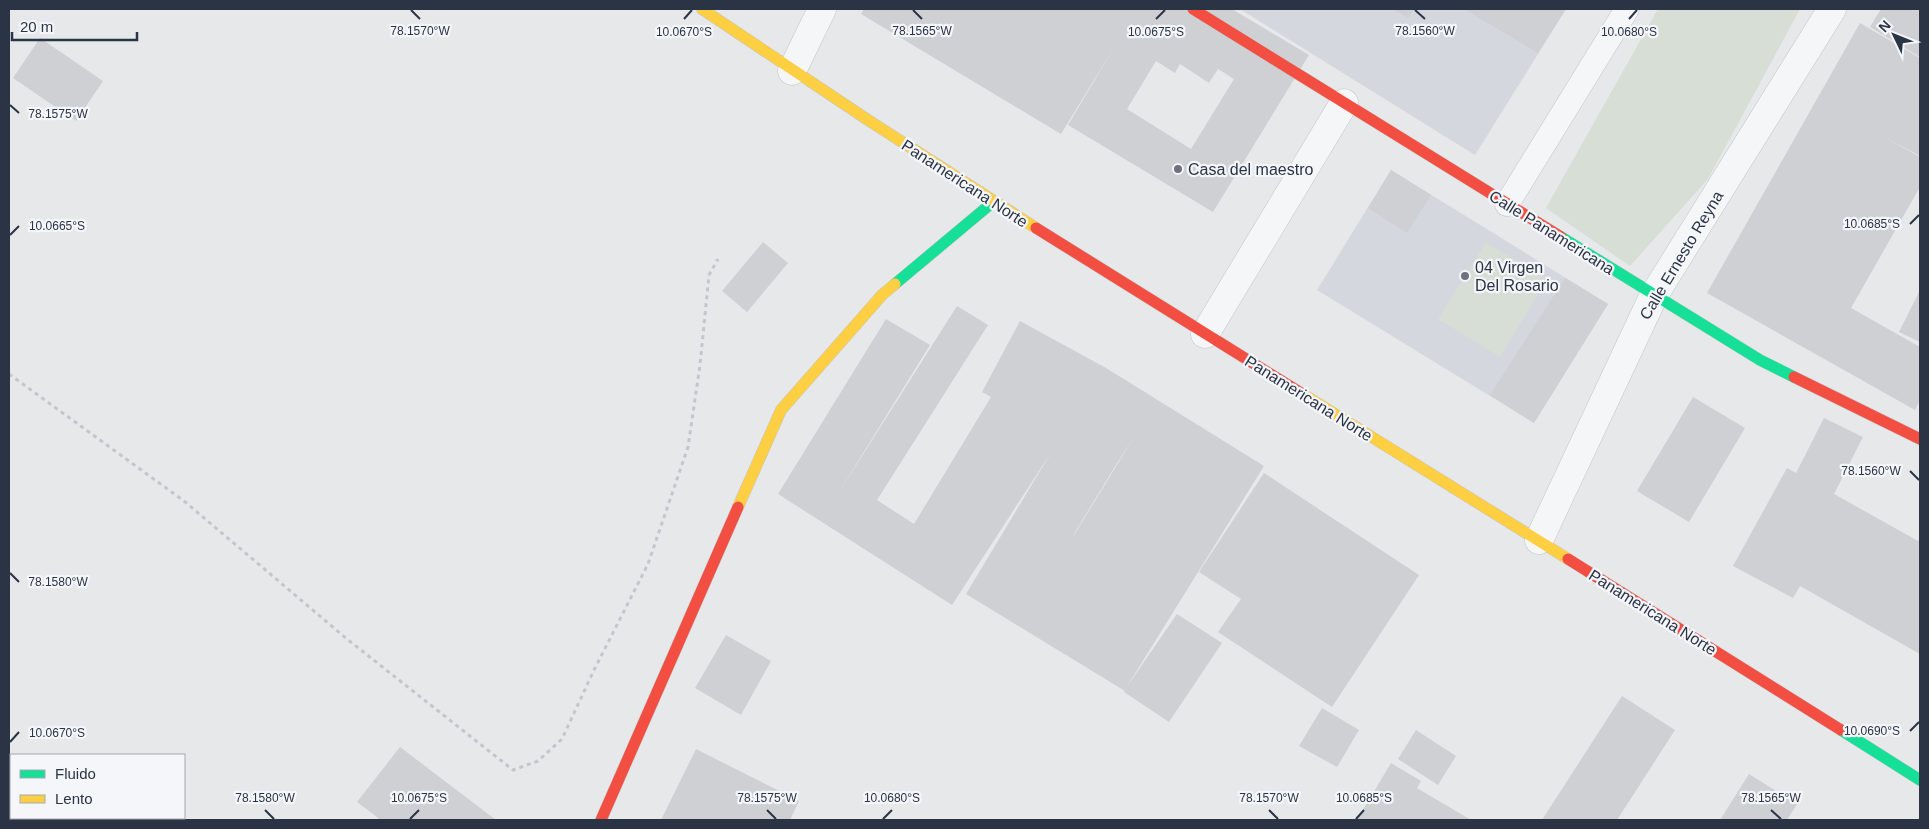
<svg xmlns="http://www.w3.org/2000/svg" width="1929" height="829" viewBox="0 0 1929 829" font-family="Arial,sans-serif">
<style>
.built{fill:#d4d7dd}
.green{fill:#d6ded6}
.building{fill:#ced0d3;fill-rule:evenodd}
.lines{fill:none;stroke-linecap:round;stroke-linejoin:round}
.lane-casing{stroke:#c4c6c8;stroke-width:25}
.street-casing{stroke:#c4c6c8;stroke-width:29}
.fast-casing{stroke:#c4c6c8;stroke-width:12}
.slow-casing{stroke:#c4c6c8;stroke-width:12}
.jam-casing{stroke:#c4c6c8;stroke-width:12}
.path{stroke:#c5c6ca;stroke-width:3;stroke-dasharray:4 4;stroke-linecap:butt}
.lane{stroke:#f5f6f7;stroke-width:24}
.street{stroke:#f5f6f7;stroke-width:28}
.fast{stroke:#16e098;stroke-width:11}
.slow{stroke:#ffcf43;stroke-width:11}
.jam{stroke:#f24e42;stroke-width:11}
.ticks{fill:none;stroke:#2b3445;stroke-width:2}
.poi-dot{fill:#6c737f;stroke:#f4f6f9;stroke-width:2}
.labels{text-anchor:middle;stroke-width:4.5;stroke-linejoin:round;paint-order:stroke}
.poi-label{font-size:16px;fill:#2b3445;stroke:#f4f6f9;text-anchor:start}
.street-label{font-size:16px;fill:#2b3445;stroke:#f4f6f9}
.ticks-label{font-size:12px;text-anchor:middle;fill:#2b3445;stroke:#f4f6f9;stroke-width:4.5;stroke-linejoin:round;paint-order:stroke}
</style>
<rect width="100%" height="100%" fill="#e6e8ea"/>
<g class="built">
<path d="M1240 9H1566L1475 155Z"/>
<path d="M1391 170 1608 304 1534 423 1317 290Z"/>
</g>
<g class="green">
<path d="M1658 9H1800L1708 179 1630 266 1546 208Z"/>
<path d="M1486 242 1547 280 1500 357 1438 319Z"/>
</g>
<g class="building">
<path d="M864 9H1232L1309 55 1213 212 1068 125 1116 44 1061 134 861 14ZM1156 61 1175 73 1180 64 1209 83 1218 69 1234 79 1191 149 1127 109Z"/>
<path d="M1392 9H1414L1408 18Z"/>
<path d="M1464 9H1566L1538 53Z"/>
<path d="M1881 9H1920V57L1870 27Z"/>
<path d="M1860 23 1920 58V156L1884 137 1920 157V187L1851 308 1920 347V400L1915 410 1707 293Z"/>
<path d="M40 38 103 81 76 121 13 78Z"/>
<path d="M1391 170 1431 195 1407 233 1368 208Z"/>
<path d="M763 242 788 263 747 312 722 291Z"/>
<path d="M1565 278 1608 304 1534 423 1490 395Z"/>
<path d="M1920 290V342L1899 332Z"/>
<path d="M957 306 988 325 877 500 914 524 991 397 982 392 1020 321 1106 368 1264 466 1126 688 1177 614 1222 643 1169 722 1124 692 1125 691 966 594 1052 451 952 605 778 494 886 319 930 345 836 497ZM1134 437 1074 535V534L1114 468Z"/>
<path d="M1693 397 1745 428 1689 522 1637 491Z"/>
<path d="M1824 418 1863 437 1834 494 1918 541 1920 537V654L1800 586 1793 598 1733 566 1787 468 1796 473Z"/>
<path d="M1264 473 1419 575 1332 707 1218 632 1241 599 1199 572Z"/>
<path d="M726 635 771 661 741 715 695 688Z"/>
<path d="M1622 696 1675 730 1617 820H1542Z"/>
<path d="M1322 708 1359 730 1337 767 1299 746Z"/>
<path d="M1416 730 1456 756 1438 785 1398 759Z"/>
<path d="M400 747 496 820H381L357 802Z"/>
<path d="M696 749 799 801 790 820H661Z"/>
<path d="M1391 763 1421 781 1417 788 1471 820H1357Z"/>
<path d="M1749 774 1797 804 1787 820H1720Z"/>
</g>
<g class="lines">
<defs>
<path id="lane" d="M1507 204 1627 9"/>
<g id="street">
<path d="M792 71 822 9"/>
<path d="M1205 334 1344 103"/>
<path d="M1539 540 1654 295 1832 9"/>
</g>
<g id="fast">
<path d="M1561 237 1760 360 1794 377"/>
<path d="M895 284 993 202"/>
<path d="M1841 730 1920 780"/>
</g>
<g id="slow">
<path d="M702 9 871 122 1036 228"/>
<path d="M1301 393 1568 559"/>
<path d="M738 507 781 410 882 295 895 284"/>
</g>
<g id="jam">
<path d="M1193 9 1561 237"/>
<path d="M1036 228 1301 393"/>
<path d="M1794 377 1920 439"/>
<path d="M1568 559 1841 730"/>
<path d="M601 820 738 507"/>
</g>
</defs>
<use href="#lane" class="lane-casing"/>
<use href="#street" class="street-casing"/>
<use href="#fast" class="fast-casing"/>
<use href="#slow" class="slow-casing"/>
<use href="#jam" class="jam-casing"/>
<path class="path" d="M9 374 184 501 347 639 513 770 538 761 562 739 594 670 648 564 688 447 700 365 709 275 718 259"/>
<use href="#lane" class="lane"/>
<use href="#street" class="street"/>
<use href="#fast" class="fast"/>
<use href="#slow" class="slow"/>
<use href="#jam" class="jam"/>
</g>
<path class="ticks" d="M411 10 420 19M913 10 922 19M1415 10 1425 19M684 19 692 10M1156 19 1165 10M1629 19 1637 10M10 105 19 113M1910 224 1919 215M10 235 19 226M1910 471 1919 480M10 573 19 582M1910 731 1919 722M10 742 19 732M265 810 274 819M767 810 776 819M1269 810 1278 819M1771 810 1781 819M410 819 419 810M883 819 892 810M1356 819 1364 810"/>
<g class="poi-dot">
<circle cx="1178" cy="169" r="5"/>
<circle cx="1465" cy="276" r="5"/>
</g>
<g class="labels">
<g class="poi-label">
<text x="1188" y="175">Casa del maestro</text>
<text x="1475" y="273">04 Virgen<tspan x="1475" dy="18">Del Rosario</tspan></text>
</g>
<g class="street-label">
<text transform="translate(965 183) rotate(33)" y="6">Panamericana Norte</text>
<text transform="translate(1552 232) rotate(32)" y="6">Calle Panamericana</text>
<text transform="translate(1681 255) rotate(-59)" y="6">Calle Ernesto Reyna</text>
<text transform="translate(1309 398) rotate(32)" y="6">Panamericana Norte</text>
<text transform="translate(1653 612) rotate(32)" y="6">Panamericana Norte</text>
</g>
</g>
<g class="ticks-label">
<text x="420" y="35">78.1570°W</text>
<text x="922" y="35">78.1565°W</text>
<text x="1425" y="35">78.1560°W</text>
<text x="684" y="36">10.0670°S</text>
<text x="1156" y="36">10.0675°S</text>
<text x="1629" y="36">10.0680°S</text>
<text x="58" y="118">78.1575°W</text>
<text x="1872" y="228">10.0685°S</text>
<text x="57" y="230">10.0665°S</text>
<text x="1871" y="475">78.1560°W</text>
<text x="58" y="586">78.1580°W</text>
<text x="1872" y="735">10.0690°S</text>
<text x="57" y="737">10.0670°S</text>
<text x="419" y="802">10.0675°S</text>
<text x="892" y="802">10.0680°S</text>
<text x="1364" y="802">10.0685°S</text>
<text x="265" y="802">78.1580°W</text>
<text x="767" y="802">78.1575°W</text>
<text x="1269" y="802">78.1570°W</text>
<text x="1771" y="802">78.1565°W</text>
</g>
<rect width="1929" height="829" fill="none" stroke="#2b3445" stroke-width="20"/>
<rect x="10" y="754" width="175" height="65" fill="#f4f6f9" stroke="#a4a8b1"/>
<rect x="20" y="770" width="25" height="8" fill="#16e098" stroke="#a4a8b1"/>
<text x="55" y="779" font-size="15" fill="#2b3445">Fluido</text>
<rect x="20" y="795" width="25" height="8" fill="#ffcf43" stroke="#a4a8b1"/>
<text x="55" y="804" font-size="15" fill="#2b3445">Lento</text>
<g transform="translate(1894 35) rotate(313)" stroke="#f4f6f9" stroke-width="4" paint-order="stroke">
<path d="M0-4L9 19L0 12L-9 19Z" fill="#2b3445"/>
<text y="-8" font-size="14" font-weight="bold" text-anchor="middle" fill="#2b3445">N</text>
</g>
<path d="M12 32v8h125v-8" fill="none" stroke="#2b3445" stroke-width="2.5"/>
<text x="20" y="32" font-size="15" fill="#2b3445" stroke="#f4f6f9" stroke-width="4" paint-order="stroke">20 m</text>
</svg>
